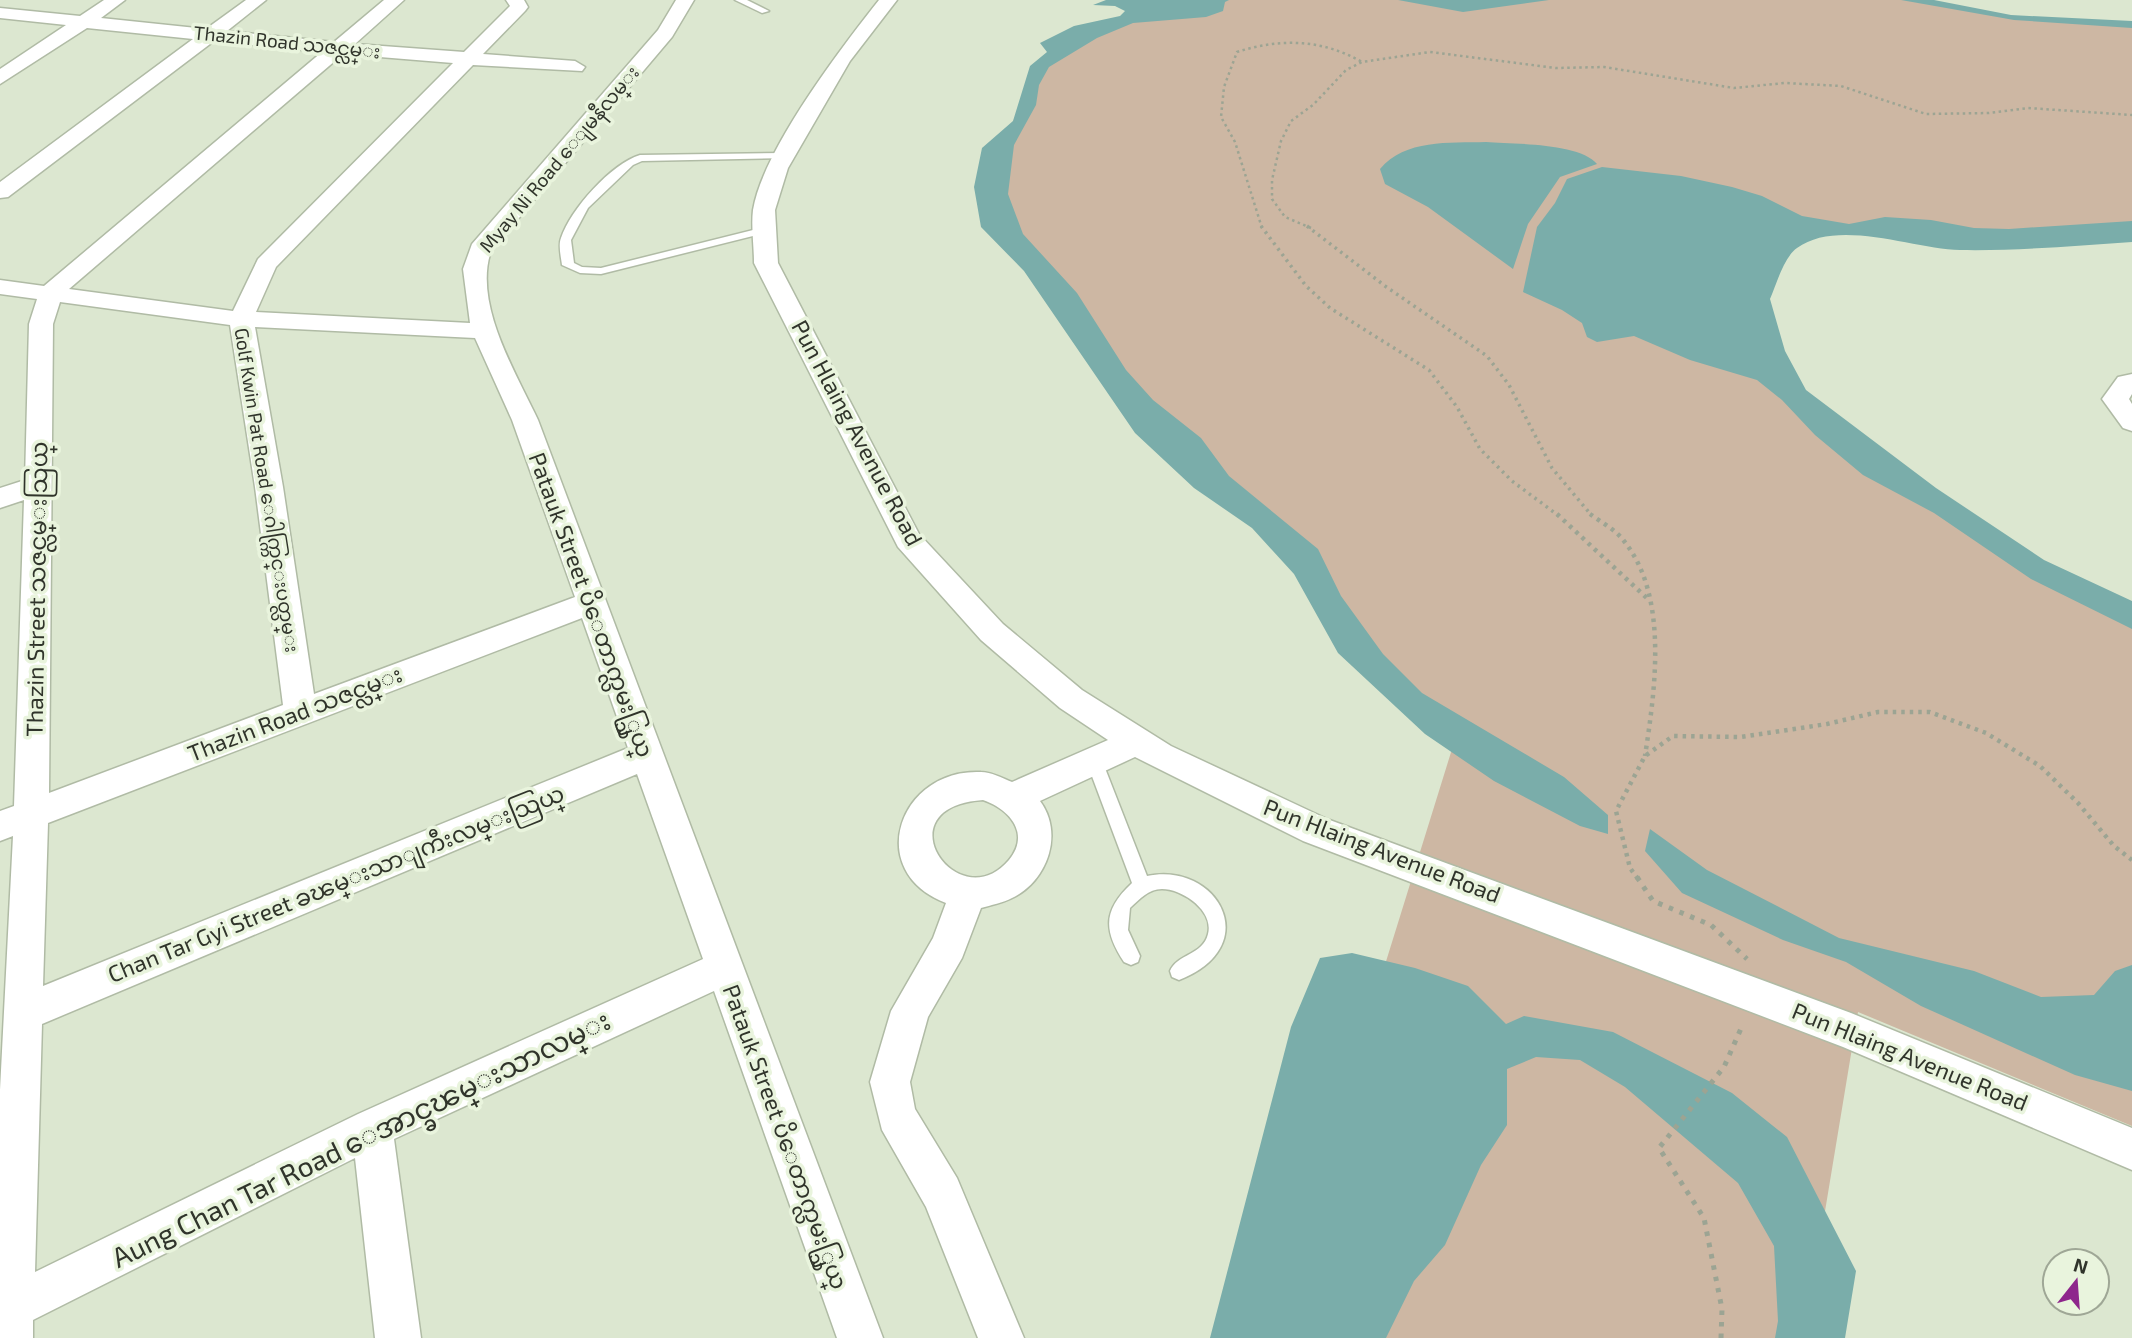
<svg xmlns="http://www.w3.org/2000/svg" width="2132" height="1338" viewBox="0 0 2132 1338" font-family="'Exo 2','Noto Sans Myanmar',sans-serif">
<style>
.green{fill:#cdb7a3}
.water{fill:#7aadaa}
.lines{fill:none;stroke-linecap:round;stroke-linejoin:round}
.lane-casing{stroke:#b0bba5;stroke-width:3}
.street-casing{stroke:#b0bba5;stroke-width:3}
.path-far3{stroke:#9ca493;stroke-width:2.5;stroke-dasharray:2.5 3.5;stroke-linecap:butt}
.path-far2{stroke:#9ca493;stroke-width:3.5;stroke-dasharray:2.5 4.5;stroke-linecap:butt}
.path-far1{stroke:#9ca493;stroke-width:4.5;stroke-dasharray:3.5 5;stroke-linecap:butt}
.path{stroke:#9ca493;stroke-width:5;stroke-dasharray:4.5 7;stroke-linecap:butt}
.lane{fill:#fff;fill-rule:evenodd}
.street{fill:#fff;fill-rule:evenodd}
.labels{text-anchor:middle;stroke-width:7;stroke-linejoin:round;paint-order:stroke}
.far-street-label{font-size:19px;fill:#30342b;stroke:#e9f4dd}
.street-label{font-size:23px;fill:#30342b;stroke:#e9f4dd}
.near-street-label{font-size:28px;fill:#30342b;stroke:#e9f4dd}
</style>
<rect width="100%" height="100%" fill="#dce7d0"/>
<path class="green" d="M1160 0H1913L2014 17 2132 23V231L1760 227V363L2040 570 2132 612V1126L1858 1012 1804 1338H1269L1457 733 1366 663 1280 542 1156 422 1003 227 995 158 1038 70Z"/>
<g class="water">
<path d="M1106 0H1229L1225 2 1223 11 1206 17 1133 23 1097 38 1049 67 1039 85 1036 105 1014 145 1008 194 1023 234 1077 293 1126 370 1153 400 1201 438 1229 476 1318 549 1341 596 1383 654 1422 693 1564 777 1608 815V834L1580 826 1494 781 1425 734 1338 653 1294 574 1252 528 1194 488 1135 433 1024 271 981 227 974 187 982 148 1013 121 1030 66 1047 52 1040 43 1074 26 1120 16 1125 11 1115 6 1093 5Z"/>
<path d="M1398 0H1549L1463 12Z"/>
<path d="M1901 0H1934L2011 15 2132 21V28L2014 20Z"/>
<path d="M1486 142C1513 144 1580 143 1597 164L1560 177 1528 224 1513 269 1428 207 1385 184 1380 169C1405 139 1449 143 1486 142Z"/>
<path d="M1602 167 1681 176 1732 187 1762 196 1802 216 1849 224 1885 217 1931 220 1974 228 2009 229 2132 221V242C2075 246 2017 251 1960 250 1914 249 1838 218 1797 248 1784 257 1776 285 1770 299L1785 351 1806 390 1936 488 2044 560 2132 601V629L2031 579 1934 513 1863 475 1815 435 1782 400 1757 380 1690 360 1634 336 1597 342 1587 337 1582 323 1562 310 1523 292 1537 227 1555 203 1567 179Z"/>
<path d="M1650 829 1707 870 1839 938 1974 971 2041 997 2094 995 2115 971 2132 965V1091L2075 1075 1921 1006 1846 962 1783 940 1682 893 1645 851Z"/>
<path d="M1352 953 1415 968 1468 986 1506 1024 1524 1016 1613 1032 1732 1093 1787 1137 1856 1271 1845 1338H1775L1778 1321 1774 1246 1738 1183 1625 1087 1580 1060 1536 1057 1507 1069V1125L1481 1165 1445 1245 1414 1281 1386 1338H1210L1291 1027 1320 958Z"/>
</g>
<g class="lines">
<defs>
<g id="lane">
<path d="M735 0H747L769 11 762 13Z"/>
<path d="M784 153 788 154V158L642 161 633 165 588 208 571 240 574 263 582 267 601 268 765 227 771 230 769 232 601 274 580 273 562 265C561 257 558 245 561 238 571 209 611 164 640 155Z"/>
<path d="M1095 756 1101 758 1103 763 1147 876C1217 861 1266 946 1179 980L1172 977 1170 971C1177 954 1203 955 1208 934 1214 911 1183 889 1162 889 1148 889 1140 899 1130 908L1128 930 1140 956 1138 962 1131 965 1124 962C1103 930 1103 910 1132 883L1087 763 1089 758Z"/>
</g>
<g id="street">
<path d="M104 0H125L101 18 206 29 246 0H266L227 31 334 42 384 0H404L355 44 464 52 510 6 506 0H524L528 7 525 11 483 54 575 61 585 67 582 71 473 65 276 267 256 312 470 323 463 269 472 244 658 30 676 0H694L672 37 491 251C473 304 516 373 538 420L883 1338H837L714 991 394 1139 421 1338H375L355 1158 33 1320V1338H0V1090L13 836 0 841V811L14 806 24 500 0 508V488L25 480 29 324 37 299 0 294V280L44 286 322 52 214 41 8 197 0 198V182L193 39 87 28 0 84V69L66 25 0 18V8L80 16ZM343 54 453 63 258 259 233 311 69 289ZM60 302 230 325 255 487 283 705 49 793 53 324ZM255 327 475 338 512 420 575 597 314 694 283 487ZM582 618 628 748 43 986 48 823ZM637 774 703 959 358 1114 35 1272 42 1024Z"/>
<path d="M879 0H897L850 61 788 168 775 210 778 263 919 534 1003 624 1082 690 1171 746 1327 819 1851 1013 2132 1128V1170L1843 1047 1303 841 1135 757 1040 801C1064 833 1048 881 1012 898 1003 903 991 905 981 908L962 958 928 1017 910 1082 915 1109 957 1178 1024 1338H978L926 1207 882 1130 870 1082 891 1011 933 938 946 903C863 872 899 768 981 772 991 772 1002 778 1012 782L1108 740 1060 708 981 640 898 547 754 263C754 246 751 226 753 210 763 150 841 48 879 0ZM983 800C1009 809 1031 833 1009 860 958 920 880 807 983 800Z"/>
<path d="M2132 374V394L2129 399 2132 404V431L2123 428 2102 399 2118 377Z"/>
</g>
</defs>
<use href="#lane" class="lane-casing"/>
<use href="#street" class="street-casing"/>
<g class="path-far3">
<path d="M1262 228 1235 142 1221 117 1224 87 1237 52C1280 38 1322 39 1362 62"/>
<path d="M1311 228 1285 217 1272 199V180L1281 141 1291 121 1313 105 1346 70 1362 62 1430 52 1556 68 1604 67 1734 88 1785 83 1841 86 1926 114 1989 113 2028 108 2132 115"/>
</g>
<g class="path-far2">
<path d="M1261 226 1306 286 1330 308 1429 370 1457 407 1480 449 1512 481 1559 516"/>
<path d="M1307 226 1385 286 1487 356 1509 385 1552 468 1592 516"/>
</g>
<g class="path-far1">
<path d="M1557 514 1650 601"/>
<path d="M1590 514C1601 522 1616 530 1624 541 1669 597 1655 690 1645 756"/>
<path d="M1638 879 1630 868 1616 811 1645 756 1673 736 1741 737 1827 724 1878 712H1930L1986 733 2040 766 2078 803 2114 846 2132 860"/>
</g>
<g class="path">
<path d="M1637 877 1653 901 1711 925 1747 959"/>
<path d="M1721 1338 1722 1309 1704 1218 1659 1148 1724 1067 1743 1024"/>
</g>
<use href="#lane" class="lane"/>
<use href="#street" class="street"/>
</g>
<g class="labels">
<g class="far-street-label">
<text transform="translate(287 42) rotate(6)" y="7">Thazin Road သဇင္လမ္း</text>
<text transform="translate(559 159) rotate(-50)" y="7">Myay Ni Road ေျမနီလမ္း</text>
<text transform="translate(267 490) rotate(81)" y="7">Golf Kwin Pat Road ေဂါက္ကြင္းပတ္လမ္း</text>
</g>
<g class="street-label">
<text transform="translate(857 433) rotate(62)" y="8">Pun Hlaing Avenue Road</text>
<text transform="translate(37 589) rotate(-89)" y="8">Thazin Street သဇင္လမ္းသြယ္</text>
<text transform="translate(591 605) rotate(70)" y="8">Patauk Street ပိေတာက္လမး္သြယ္</text>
<text transform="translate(295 714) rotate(-21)" y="8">Thazin Road သဇင္လမ္း</text>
<text transform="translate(1382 851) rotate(21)" y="8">Pun Hlaing Avenue Road</text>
<text transform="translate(336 884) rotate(-22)" y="8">Chan Tar Gyi Street ခၽမ္းသာျကီးလမ္းသြယ္</text>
<text transform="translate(1910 1057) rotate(22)" y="8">Pun Hlaing Avenue Road</text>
<text transform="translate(785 1137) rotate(70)" y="8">Patauk Street ပိေတာက္လမး္သြယ္</text>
</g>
<g class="near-street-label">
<text transform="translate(361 1139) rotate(-26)" y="10">Aung Chan Tar Road ေအာင္ခၽမ္းသာလမ္း</text>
</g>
</g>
<g transform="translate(2076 1282) rotate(17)"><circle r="33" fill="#e9f4dd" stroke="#9fa796" stroke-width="2"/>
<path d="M0-5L12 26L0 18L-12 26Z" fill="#8e268c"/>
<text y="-10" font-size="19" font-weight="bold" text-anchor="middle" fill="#30342b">N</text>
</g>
</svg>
